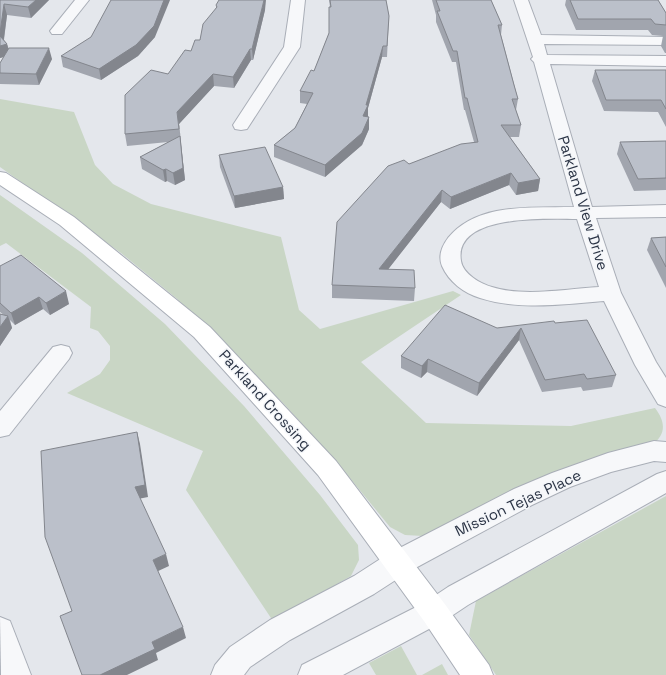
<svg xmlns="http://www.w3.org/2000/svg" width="666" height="675" viewBox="0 0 666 675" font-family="'Space Grotesk',sans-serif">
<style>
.green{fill:#c9d6c5}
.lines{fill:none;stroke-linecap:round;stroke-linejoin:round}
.street-casing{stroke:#a9aeb7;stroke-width:2}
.secondary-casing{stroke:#a9aeb7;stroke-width:2}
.street{fill:#f7f8fa;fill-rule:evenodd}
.secondary{fill:#fff;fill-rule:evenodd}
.wall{fill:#a1a5ae}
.shaded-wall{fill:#83868d}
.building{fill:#bbc0ca;stroke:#83868d}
.labels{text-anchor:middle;stroke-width:3;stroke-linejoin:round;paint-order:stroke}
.street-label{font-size:15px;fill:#2b3445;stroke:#f4f6f9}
</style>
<rect width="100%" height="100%" fill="#e4e7ec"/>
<g class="green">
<path d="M0 99 74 112 95 165 113 184 151 204 281 237 299 310 320 329 453 291 461 295 361 362 426 423 571 426 655 408C666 422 666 435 652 445L423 536 405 535 390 527 344 471 285 405 176 298 121 253 0 167Z"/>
<path d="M0 195 82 253 165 324 244 406 320 495 358 545 359 560 351 576 273 621 186 490 203 451 67 393 100 374 110 360V346L98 331 90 328 91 307 6 243 0 246Z"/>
<path d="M666 496V675H496L469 635 476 601Z"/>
<path d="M401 646 417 675H376L369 663Z"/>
<path d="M442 664 448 675H422Z"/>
</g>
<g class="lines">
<defs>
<g id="street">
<path d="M75 0H89L62 34H52L50 31Z"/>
<path d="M291 0H305L300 47 247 129 241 130 235 129 233 125 284 47Z"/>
<path d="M514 0H528L541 35 666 37V45L544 44 547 55 666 56V66L550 64 592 207 666 205V217L596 218 621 293 656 362 666 378V407L658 404 635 365 604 301C563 304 521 311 480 298 464 293 449 282 442 266 438 256 442 246 448 238 477 202 532 208 574 207L534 62 531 59 533 57ZM577 219 599 287C566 289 523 297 492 287 481 284 463 274 461 261 453 213 550 219 577 219Z"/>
<path d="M61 345 69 347 72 353 69 359 9 435 0 437V411L53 347Z"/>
<path d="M654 441 666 442V462L654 461 611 472 570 487 532 505 408 572 374 594 290 640 250 667 244 675H211L215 665 230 647 270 620 354 576 388 554 514 489 552 473 608 453Z"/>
<path d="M666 471V493L468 605 444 621 343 675H298L302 665 424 603 448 587 657 474Z"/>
<path d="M0 617 10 621 31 675H1Z"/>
</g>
<path id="secondary" d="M0 172 6 173 74 217 210 327 336 461 444 603 489 665 493 675H460L424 621 318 475 194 337 60 225 0 185Z"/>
</defs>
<use href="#street" class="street-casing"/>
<use href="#secondary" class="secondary-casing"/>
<use href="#street" class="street"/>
<use href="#secondary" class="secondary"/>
</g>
<g class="wall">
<path d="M0 0H49L31 18 7 15 4 40 7 44 9 49 52 59 39 85 0 84V63L4 57 0 58Z"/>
<path d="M329 0H386L389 16 387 57H382L368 108V117H369V129L362 145 325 177 274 157V145L295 128 307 104 300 103V91L314 71 329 33 330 7Z"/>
<path d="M432 0H491L502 25 501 35 518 99 516 110 521 125 519 137H510L540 179 538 191 516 195 509 185 450 209 441 202 388 269 415 288 414 301 332 298V285L409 164 474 142 465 110H464L456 62H452L436 22V15Z"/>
<path d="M566 0H658L666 13V53H665L661 46 663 36 652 35 648 30H576L565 5Z"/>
<path d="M216 5 265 10 253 60H251L234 88 214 86 179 124 185 180 175 185 167 181 165 182 142 169 140 157 168 142 127 146 125 134 168 74 191 51 200 40 216 8Z"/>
<path d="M155 37 138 56 101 80 63 67 61 56Z"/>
<path d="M595 70H666V127L658 112 604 111 592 81Z"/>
<path d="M666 141V190L634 191 617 154 620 142Z"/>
<path d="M219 155 283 187 284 199 235 208 220 167Z"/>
<path d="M666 237V288L647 250 651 238Z"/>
<path d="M0 266 69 304 50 315 43 309 15 325 10 320 12 328 0 346V314L4 315 0 312Z"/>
<path d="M555 323 616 375 612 387 583 391 581 387 542 392 519 340 477 396 427 372 421 378 401 368V356L497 328Z"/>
</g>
<g class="shaded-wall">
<path d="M36 0H49L31 18 28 7Z"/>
<path d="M164 0H170L155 37 138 56 101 80 99 69Z"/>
<path d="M264 0H266L265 10 253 60 252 49Z"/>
<path d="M4 4 7 15 3 45 7 44 10 55 0 58V33Z"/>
<path d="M383 46 382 57 368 108V117L363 128V116L366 105Z"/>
<path d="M49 48 52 59 39 85 36 74Z"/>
<path d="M250 49 251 60 234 88 233 77Z"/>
<path d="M213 74 214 86 179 124 181 141 177 112Z"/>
<path d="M369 117V129L362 145 325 177V165Z"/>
<path d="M180 136 185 180 175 185 173 173Z"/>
<path d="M166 169 167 181 165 182 163 170Z"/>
<path d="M511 173 509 185 450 209 451 197Z"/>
<path d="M540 179 538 191 516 195 518 183Z"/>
<path d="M283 187 284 199 235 208 234 196Z"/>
<path d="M442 190 441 202 379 281V269Z"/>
<path d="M66 291 69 304 50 315 46 303Z"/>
<path d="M39 297 43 309 15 325 11 313Z"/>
<path d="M8 316 12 328 0 346V327Z"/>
<path d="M521 328 519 340 477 396 479 383Z"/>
<path d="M428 359 427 372 421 378 422 366Z"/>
<path d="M137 432 140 444 148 497 138 499 135 487Z"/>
<path d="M166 554 169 566 156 572 153 560Z"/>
<path d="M183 627 186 638 156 653 158 660 127 675H100L152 642Z"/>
</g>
<g class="building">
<path d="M0 0H36L28 7 4 4 0 33Z"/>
<path d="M111 0H164L154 26 136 45 99 69 61 56 91 37Z"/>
<path d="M219 0H264L252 49H250L233 77 213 74 177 112 179 129 125 134V95L151 70 168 74 185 50 191 51 195 40H200L203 24 217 7 216 5Z"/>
<path d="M330 0H386L389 16 387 46H383L366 105H368L363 116 369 117 362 133 325 165 274 145 295 128 313 93 300 91 311 70 314 71 329 33V7H331Z"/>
<path d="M436 0H491L502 25H498L514 85 518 99H512L521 125H501L540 179 518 183 511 173 451 197 442 190 379 269 414 270 415 288 332 285 337 222 388 166 404 160 409 164 461 144 478 142 467 98H465L457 51H453L437 11H440Z"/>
<path d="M570 0H658L666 13V25L655 24 651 19H578Z"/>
<path d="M0 36 7 44 0 46Z"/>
<path d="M9 48H49L36 74 0 73V63Z"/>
<path d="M595 70H666V109L661 100H606Z"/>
<path d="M180 136 183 168 173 173 166 169 163 170 140 157Z"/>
<path d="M666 141V178L638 179 620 142Z"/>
<path d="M265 147 283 187 234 196 219 155Z"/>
<path d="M666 237V267L651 238Z"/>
<path d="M21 255 66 291 46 303 39 297 11 313 0 303V266Z"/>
<path d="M445 305 497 328 554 321 555 323 587 320 616 375 587 379 584 374 545 380 521 328 479 383 428 359 422 366 401 356Z"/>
<path d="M0 314 8 316 0 327Z"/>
<path d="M137 432 145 485 135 487 166 554 153 560 183 627 152 642 155 649 100 675H82L60 616 72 611 45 537 41 451Z"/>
</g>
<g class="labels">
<g class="street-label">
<text transform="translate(583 203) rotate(73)" y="5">Parkland View Drive</text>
<text transform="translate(265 400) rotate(48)" y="5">Parkland Crossing</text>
<text transform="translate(518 503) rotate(-25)" y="5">Mission Tejas Place</text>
</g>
</g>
</svg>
